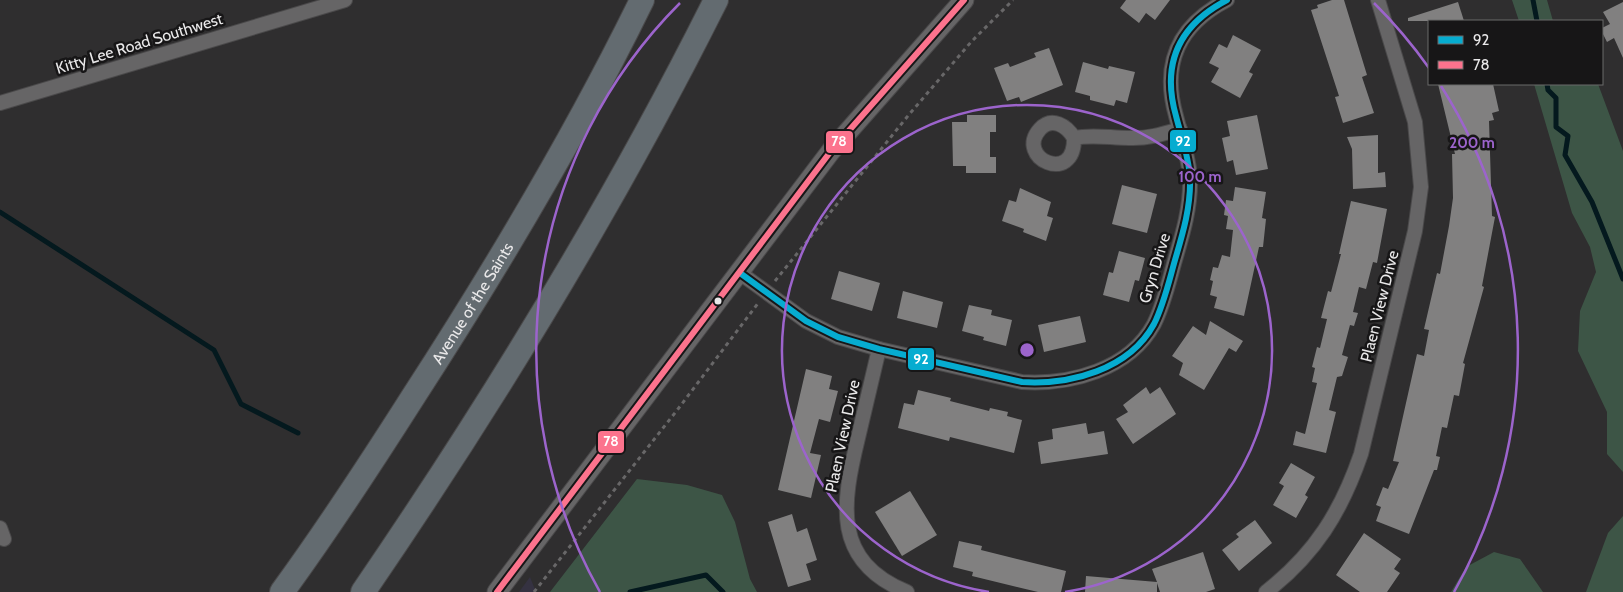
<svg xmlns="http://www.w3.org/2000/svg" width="1623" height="592" viewBox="0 0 1623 592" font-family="Cabin,sans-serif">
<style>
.commercial{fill:#353241}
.forest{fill:#3d5546}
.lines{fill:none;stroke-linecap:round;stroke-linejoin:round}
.stream{stroke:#04191e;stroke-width:5}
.building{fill:#818080}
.street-casing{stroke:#4a494a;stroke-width:16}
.secondary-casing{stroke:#4a494a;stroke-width:21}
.highway-casing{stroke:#4a494a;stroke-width:26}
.path{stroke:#686768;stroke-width:3;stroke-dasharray:4 4;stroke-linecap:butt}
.street{stroke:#666566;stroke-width:14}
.secondary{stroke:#666566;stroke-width:19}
.highway{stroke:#636b70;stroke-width:24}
.bus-1-casing{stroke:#171617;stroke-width:10}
.bus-2-casing{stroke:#171617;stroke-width:10}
.bus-1{stroke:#06acd0;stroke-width:6}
.bus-2{stroke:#fc738d;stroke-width:6}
.ring{fill:none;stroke:#9c64cc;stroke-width:2.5}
.bus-dot{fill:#e9e8e9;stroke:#171617;stroke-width:2}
.labels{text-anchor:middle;stroke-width:5;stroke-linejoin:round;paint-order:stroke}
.street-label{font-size:16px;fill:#e9e8e9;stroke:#171617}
.centre{fill:#9c64cc;stroke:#171617;stroke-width:2.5}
.ring-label{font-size:15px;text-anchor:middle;font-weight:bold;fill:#9c64cc;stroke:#171617;stroke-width:5;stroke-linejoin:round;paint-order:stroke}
.line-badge{stroke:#171617;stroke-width:2}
.badge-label{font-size:14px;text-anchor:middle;font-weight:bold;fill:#fff}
</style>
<rect width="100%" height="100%" fill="#2f2e2f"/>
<path class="commercial" d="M530 577 536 592H519Z"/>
<g class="forest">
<path d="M1512 0H1547L1553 21H1519Z"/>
<path d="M1534 84H1598L1623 151V472L1607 454V412L1578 351 1580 311 1596 272 1590 247 1572 213Z"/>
<path d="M637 479 687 485 722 495 735 522 750 579 757 592H550Z"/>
<path d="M1623 516V592H1586L1608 533Z"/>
<path d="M1494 552 1520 559 1543 592H1451L1466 567Z"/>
</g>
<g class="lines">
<g class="stream">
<path d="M1533 0 1537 21"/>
<path d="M1547 84 1548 90 1556 98V127L1568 136 1565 155 1592 202 1623 279"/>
<path d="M0 212 214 350 241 404 298 433"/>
<path d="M630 592 706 575 723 592"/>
</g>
</g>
<g class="building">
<path d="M1126 0H1170L1155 20 1146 13 1139 23 1120 8Z"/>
<path d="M1332 0H1344L1367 75 1362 77 1374 113 1343 123 1335 97 1339 96 1311 10 1318 8 1317 5Z"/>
<path d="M1458 2 1464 21H1408V18Z"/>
<path d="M1623 2V58L1614 38 1607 42 1602 32V28L1610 24 1603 12Z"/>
<path d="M1233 35 1261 50 1249 72 1253 74 1240 98 1211 82 1219 68 1209 63 1219 44 1227 48Z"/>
<path d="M1049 48 1063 85 1021 102 1019 97 1007 101 994 68 1008 63 1010 67 1036 57 1034 53Z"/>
<path d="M1083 62 1108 69 1109 66 1135 72 1127 103 1116 100 1114 106 1090 100V96L1075 92Z"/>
<path d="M1438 84H1493L1499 111 1492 113 1494 120 1489 121 1492 216 1495 217 1482 286 1484 287 1463 363 1465 364 1459 396 1454 395 1447 428 1442 427 1436 456 1440 457 1437 470H1434L1409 534 1376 521 1381 507 1376 505 1383 487 1388 489 1399 462 1393 461 1397 443 1417 354 1424 356 1429 330 1424 329 1437 273 1440 274 1449 226 1453 198 1452 154H1455Z"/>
<path d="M967 115H996V132H990V157H996V173H966V166H953L952 122H967Z"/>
<path d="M1257 115 1268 169 1236 175 1233 160 1227 162 1222 138 1230 136 1227 121Z"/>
<path d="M1378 135V173L1385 172 1386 187 1353 189 1352 149 1347 137Z"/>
<path d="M1122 185 1157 194 1147 233 1112 224Z"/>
<path d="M1235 187 1266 192 1262 218 1266 219 1263 247H1259L1244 316 1214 308 1217 297 1210 295 1213 281 1210 280 1213 267 1218 268 1222 255 1230 257 1233 230 1226 229 1228 216 1224 215 1226 200 1233 201Z"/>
<path d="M1020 188 1051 202 1047 216 1053 218 1046 241 1023 232 1024 229 1002 221 1009 200 1016 202Z"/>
<path d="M1351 201 1387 209 1377 263 1373 262 1366 289 1359 287 1353 312 1358 313 1354 326 1350 325 1342 355 1348 357 1342 376 1337 377 1329 410 1336 412 1326 453 1293 445 1296 431 1305 434 1317 383 1312 382 1315 368 1312 367 1317 347 1320 348 1327 319 1321 318 1328 291 1331 292 1341 254H1339Z"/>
<path d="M1119 251 1145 258 1139 281 1135 280 1129 302 1103 295 1109 272 1113 273Z"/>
<path d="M839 271 880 283 872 311 831 299Z"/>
<path d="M903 291 943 302 937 328 897 318Z"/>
<path d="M969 305 992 310 991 315 1012 320 1006 346 983 340 984 337 962 331Z"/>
<path d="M1080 316 1086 342 1044 352 1038 325Z"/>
<path d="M1210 321 1243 341 1236 352 1229 348 1204 390 1179 375 1183 363 1172 356 1193 326 1206 335Z"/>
<path d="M806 369 832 376 829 389 838 391 830 422 819 419 810 453 821 455 811 498 778 490Z"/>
<path d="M1146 387 1150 394 1160 387 1176 414 1133 444 1116 419 1128 412 1123 405Z"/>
<path d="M918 390 951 398 950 401 989 411 990 408 1008 412 1007 416 1022 420 1014 453 950 437 949 441 898 428 904 403 914 405Z"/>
<path d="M1086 423 1088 434 1104 431 1108 454 1041 464 1038 442 1053 439 1052 429Z"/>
<path d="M1291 463 1315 477 1305 495 1308 497 1296 518 1273 505 1284 486 1279 483Z"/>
<path d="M910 491 937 535 902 556 875 512Z"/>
<path d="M792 514 797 532 807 528 817 560 806 564 811 580 788 587 768 522Z"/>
<path d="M1255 520 1272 543 1239 571 1222 550 1239 537 1236 534Z"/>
<path d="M1364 533 1401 559 1394 569 1400 573 1387 592H1360L1336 575Z"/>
<path d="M959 541 982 546 981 550 1066 571 1061 592H1038L972 576 973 572 953 567Z"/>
<path d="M1203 552 1215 589 1206 592H1160L1157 583V592H1085L1086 576 1157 582 1152 569Z"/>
</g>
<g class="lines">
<defs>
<g id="street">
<path d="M0 103 345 0"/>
<path d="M1074 138C1075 186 1014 158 1040 129 1052 116 1067 126 1074 138 1093 134 1110 138 1129 138 1147 139 1163 134 1180 129"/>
<path d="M740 273 806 321 838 337 879 349 1022 382C1070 385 1129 370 1154 324 1164 304 1169 281 1175 260 1183 233 1191 206 1190 178 1189 157 1181 136 1176 116 1161 63 1179 25 1227 0"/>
<path d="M879 349C872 379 865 409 858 438 842 504 832 561 907 592"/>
<path d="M0 528 4 539"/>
<path d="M1266 592C1315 554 1341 512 1361 454L1415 231 1421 187 1415 122 1378 0"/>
</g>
<path id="secondary" d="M497 592 831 151 964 0"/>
<g id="highway">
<path id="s1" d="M282 592C328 529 371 463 413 397 496 269 575 137 642 0"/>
<path d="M363 592C493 402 613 206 716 0"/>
</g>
</defs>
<use href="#street" class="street-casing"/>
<use href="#secondary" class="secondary-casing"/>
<use href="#highway" class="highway-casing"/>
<g class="path">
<path d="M775 281 907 117 971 42 1013 0"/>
<path d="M534 592 678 409 759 302"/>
</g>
<use href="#street" class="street"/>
<use href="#secondary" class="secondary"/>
<use href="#highway" class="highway"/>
<defs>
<path id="bus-1" d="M740 273 806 321 838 337 879 349 1022 382C1070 385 1129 370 1154 324 1164 304 1169 281 1175 260 1183 233 1191 206 1190 178 1189 157 1181 136 1176 116 1161 63 1179 25 1227 0"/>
<path id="bus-2" d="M497 592 831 151 964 0"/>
</defs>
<use href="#bus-1" class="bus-1-casing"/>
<use href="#bus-2" class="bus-2-casing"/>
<use href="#bus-1" class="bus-1"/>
<use href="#bus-2" class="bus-2"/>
</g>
<g class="ring">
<path d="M989 592A245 245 0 1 1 1065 592"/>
<path d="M600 592A491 491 0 0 1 680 3M1374 3A491 491 0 0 1 1429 68M1441 86A491 491 0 0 1 1454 592"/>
</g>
<circle class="bus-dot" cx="718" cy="301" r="4.5"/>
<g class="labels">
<g class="street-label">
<text transform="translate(139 43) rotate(-17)" y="6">Kitty Lee Road Southwest</text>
<text transform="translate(1154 268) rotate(-73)" y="6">Gryn Drive</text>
<text dy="6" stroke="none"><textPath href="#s1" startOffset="346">Avenue of the Saints</textPath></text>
<text transform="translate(1379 306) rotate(-76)" y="6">Plaen View Drive</text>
<text transform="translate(842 436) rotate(-78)" y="6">Plaen View Drive</text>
</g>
</g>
<circle cx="1027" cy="350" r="8" class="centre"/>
<g class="ring-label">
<text x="1472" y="148">200 m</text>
<text x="1200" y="182">100 m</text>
</g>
<g class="line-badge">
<rect x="1169" y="129" width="28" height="24" rx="5" fill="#06acd0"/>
<rect x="825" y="130" width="29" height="24" rx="5" fill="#fc738d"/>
<rect x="907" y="347" width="28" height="24" rx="5" fill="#06acd0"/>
<rect x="597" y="430" width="28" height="24" rx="5" fill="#fc738d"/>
</g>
<g class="badge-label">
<text x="1183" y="146">92</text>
<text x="839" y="146">78</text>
<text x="921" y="364">92</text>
<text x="611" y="446">78</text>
</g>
<rect x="1428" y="20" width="175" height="65" fill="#171617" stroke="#6b6a6b"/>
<rect x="1438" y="36" width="25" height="8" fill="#06acd0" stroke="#6b6a6b"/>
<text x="1473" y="45" font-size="15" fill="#e9e8e9">92</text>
<rect x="1438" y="61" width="25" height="8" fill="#fc738d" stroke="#6b6a6b"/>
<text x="1473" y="70" font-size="15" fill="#e9e8e9">78</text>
</svg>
